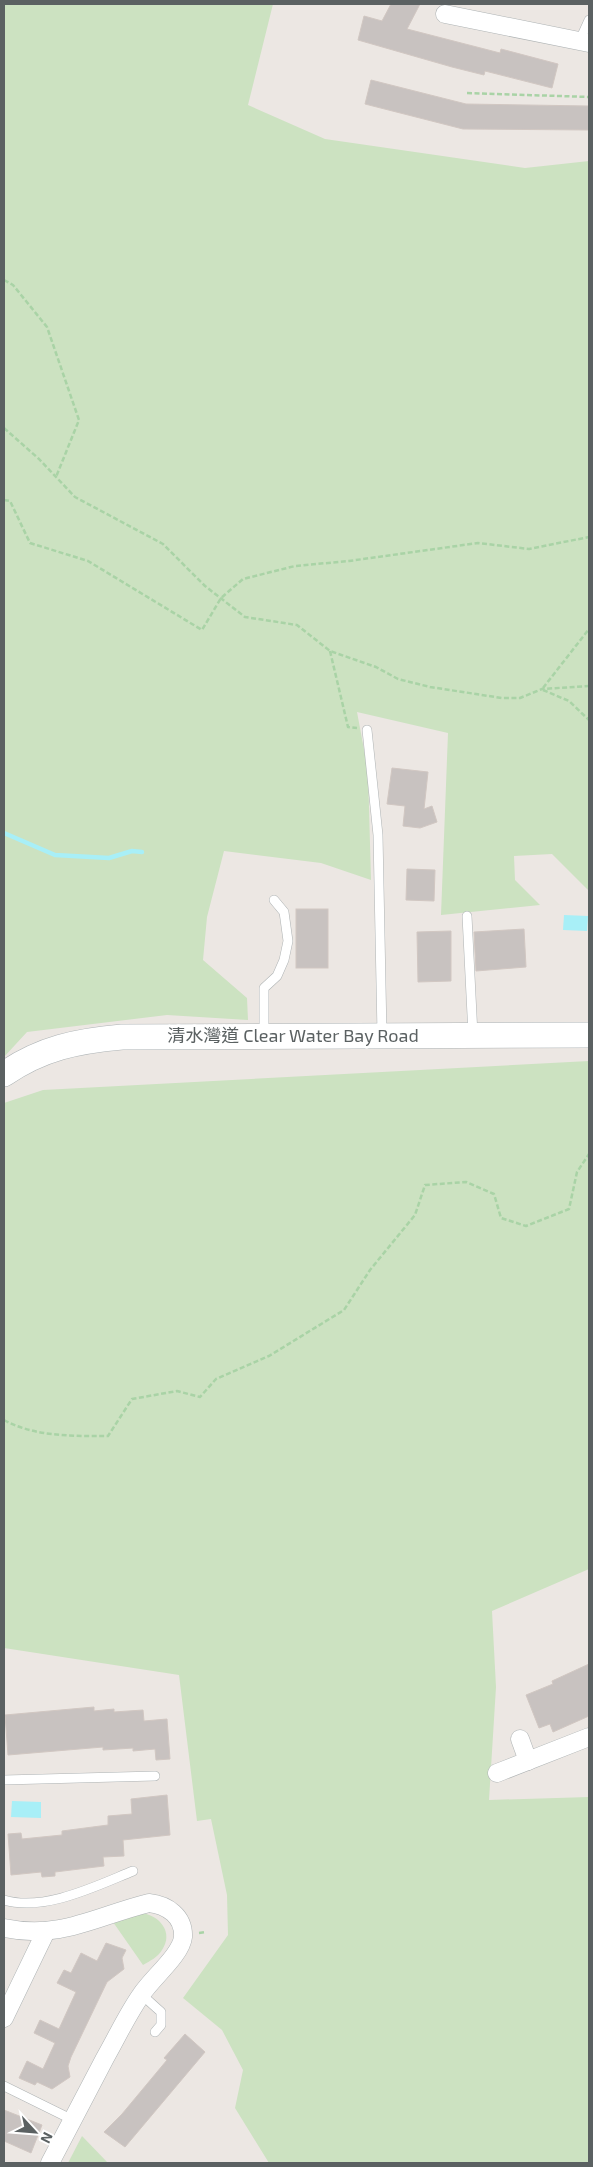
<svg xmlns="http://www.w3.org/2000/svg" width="593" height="2167" viewBox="0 0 593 2167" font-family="'Exo 2','Noto Sans TC',sans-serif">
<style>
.green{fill:#cce2c1}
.water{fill:#a8eff7}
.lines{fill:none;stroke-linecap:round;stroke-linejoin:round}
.stream{stroke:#a8eff7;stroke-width:4.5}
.building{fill:#c8c2c0;stroke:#d1c7c2}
.service-casing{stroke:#aeb3b4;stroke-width:10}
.minor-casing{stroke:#aeb3b4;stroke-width:19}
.secondary-casing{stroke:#adb3b5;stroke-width:26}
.path{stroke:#a9d3a6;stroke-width:2.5;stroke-dasharray:5 2.5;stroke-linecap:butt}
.service{stroke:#fff;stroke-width:9}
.minor{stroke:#fff;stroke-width:18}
.secondary{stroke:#fff;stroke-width:25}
.labels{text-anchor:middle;stroke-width:5;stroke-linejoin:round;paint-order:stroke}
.street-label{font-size:18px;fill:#5b6162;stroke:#fff}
</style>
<rect width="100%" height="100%" fill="#ece7e3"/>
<g class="green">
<path d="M4 4H273L248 105 325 139 525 168 589 161V891L552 854 514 856 515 880 540 905 441 915 448 733 357 712 368 771 371 880 321 863 224 851 207 917 203 960 247 998 248 1020 167 1015 27 1032 4 1057Z"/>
<path d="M589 1061V1569L492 1611 496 1687 489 1800 589 1797V2163H269L235 2108 243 2070 222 2030 183 1998 228 1935 227 1895 211 1819 197 1821 179 1675 4 1648V1103L43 1090Z"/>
<path d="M141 1913C160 1915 174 1933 162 1950 158 1957 150 1961 143 1965L113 1922Z"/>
<path d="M82 2136 108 2163H68Z"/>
</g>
<g class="water">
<path d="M564 915 588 916 587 931 563 930Z"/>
<path d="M12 1801 41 1802V1818L11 1817Z"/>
</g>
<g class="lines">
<path class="stream" d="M4 833 55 855 109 858 132 851 142 852"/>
</g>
<g class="building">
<path d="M391 4H420L407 29 500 53 501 49 558 64 552 88 485 71 484 75 452 67 358 40 364 16 382 21Z"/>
<path d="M371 80 466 104 589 106V130L463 129 365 104Z"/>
<path d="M392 768 428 772 424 809 432 806 437 822 420 828 403 826 405 806 387 804Z"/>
<path d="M407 869 435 870 434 901 406 900Z"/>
<rect x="296" y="909" width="32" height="59"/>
<path d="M524 929 526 967 476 971 474 932Z"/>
<path d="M451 931V981L418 982 417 932Z"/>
<path d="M589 1664V1716L553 1732 550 1724 539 1728 526 1695 553 1684 552 1681Z"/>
<path d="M94 1707V1711L114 1709V1712L143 1710 144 1721 167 1719 170 1759 156 1760 155 1749 133 1751V1748L103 1750V1747L8 1755 5 1715Z"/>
<path d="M167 1795 170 1835 123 1840 124 1856 103 1857 104 1866 55 1872V1876L42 1877 41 1872 11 1875 8 1834 21 1833 22 1839 62 1835V1831L108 1825V1816L132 1814 131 1799Z"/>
<path d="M106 1943 126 1950 122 1958 124 1969 107 1982 71 2057 68 2066 70 2077 52 2089 37 2082 35 2085 19 2078 27 2061 43 2069 55 2043 34 2033 40 2020 59 2029 76 1992 57 1983 64 1970 71 1973 81 1953 97 1961Z"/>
<path d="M185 2034 205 2052 125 2147 104 2132 122 2114 167 2060 164 2058Z"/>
<path d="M4 2110 42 2125 31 2153 4 2141Z"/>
</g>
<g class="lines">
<defs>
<g id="service">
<path d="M579 42 589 20"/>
<path d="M367 730 378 835 382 1034"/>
<path d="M467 916 473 1035"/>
<path d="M264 1035V988L277 976 284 960 288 941 284 912 274 900"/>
<path d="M4 1780 155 1776"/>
<path d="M4 1900C44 1912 96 1886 133 1871"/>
<path d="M141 1994 161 2012V2025L155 2032"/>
<path d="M4 2086 73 2120"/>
</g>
<g id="minor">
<path d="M445 14 589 43"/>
<path d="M520 1739 528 1761"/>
<path d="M497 1773 589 1737"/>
<path d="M4 1928C61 1940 96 1916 149 1903 167 1905 184 1916 183 1937 181 1955 152 1978 141 1995 127 2015 117 2037 105 2058 87 2093 68 2128 50 2163"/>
<path d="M4 2018 46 1931"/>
</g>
<path id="secondary" d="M4 1074C42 1048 77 1041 122 1037L589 1035"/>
</defs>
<use href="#service" class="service-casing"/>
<use href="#minor" class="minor-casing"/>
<use href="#secondary" class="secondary-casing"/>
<g class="path">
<path d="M467 93 589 97"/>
<path d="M4 280 13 285 47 327 79 420 56 477"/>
<path d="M4 428 39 459 75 497 163 544 205 586 245 617 297 625 330 651 376 667 398 679 430 687 502 698H520L542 689 589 686"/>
<path d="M4 500 10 501 30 543 88 561 202 630 221 598 243 579 295 566 349 561 478 543 529 549 589 537"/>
<path d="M330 651 348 727 357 728"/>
<path d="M543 688 589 629"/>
<path d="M543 690 569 701 589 720"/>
<path d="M4 1420C35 1437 73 1436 108 1436L132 1399 177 1391 200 1397 216 1379 269 1356 344 1310 370 1270 415 1215 425 1185 466 1182 494 1194 501 1218 526 1226 569 1209 577 1172 589 1154"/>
<path d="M199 1933 206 1932"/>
</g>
<use href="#service" class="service"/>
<use href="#minor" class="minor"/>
<use href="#secondary" class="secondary"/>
</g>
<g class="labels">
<g class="street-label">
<text x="293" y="1042">清水灣道 Clear Water Bay Road</text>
</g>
</g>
<rect width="593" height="2167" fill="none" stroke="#5b6162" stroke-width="10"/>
<g transform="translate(35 2132) rotate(116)" stroke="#ffffff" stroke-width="4" paint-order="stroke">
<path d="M0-4L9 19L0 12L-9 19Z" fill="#5b6162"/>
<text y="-8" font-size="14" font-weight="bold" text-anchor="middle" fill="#5b6162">N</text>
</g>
</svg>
